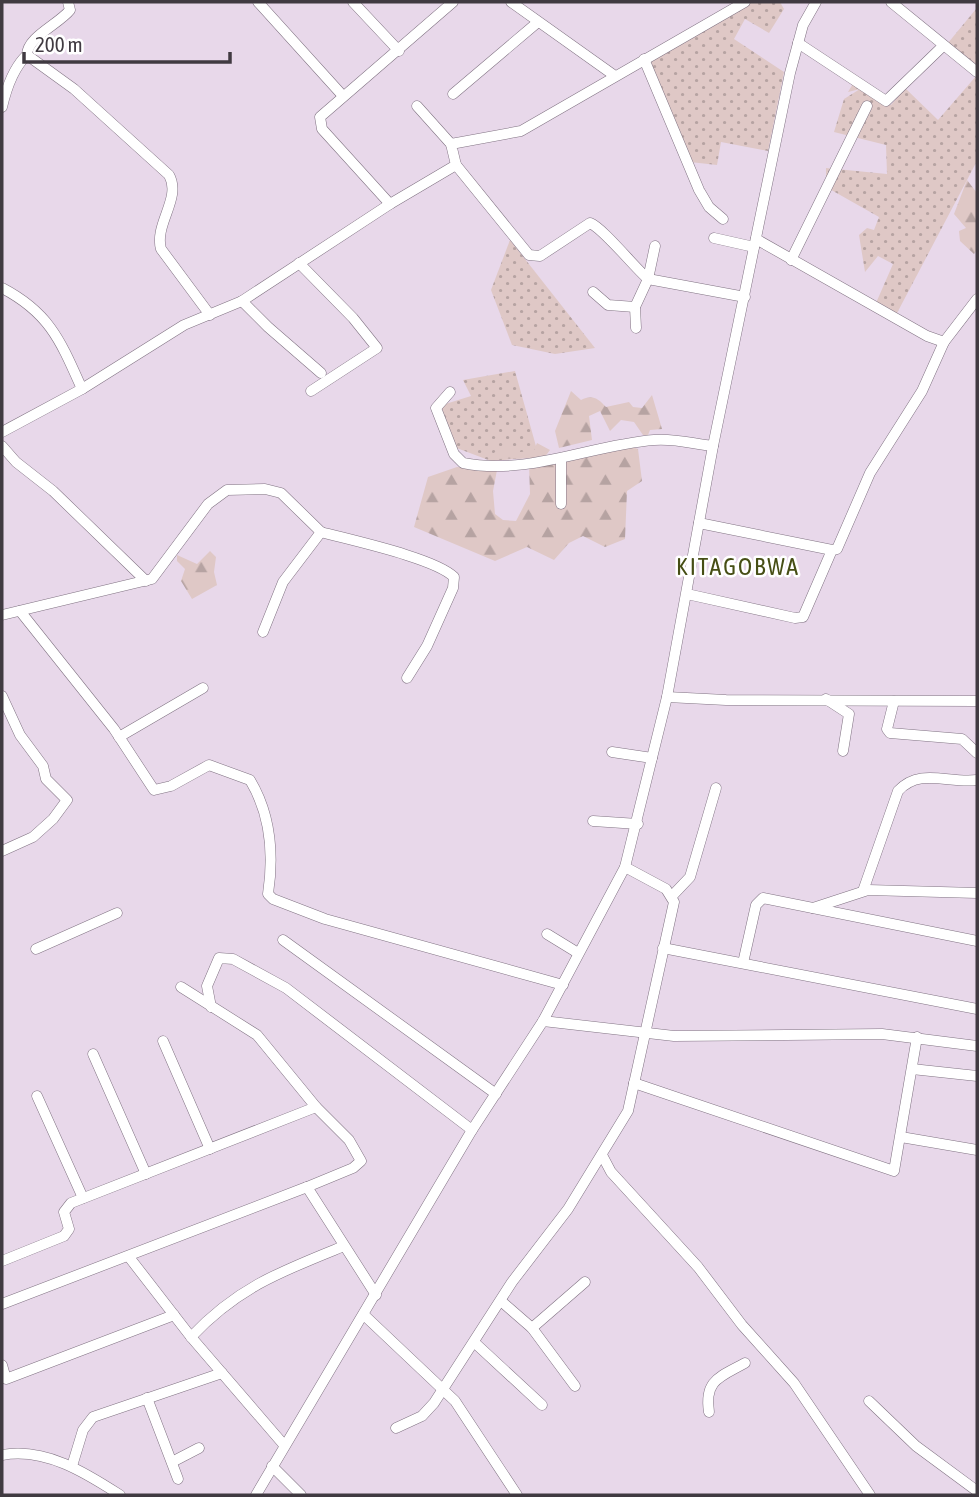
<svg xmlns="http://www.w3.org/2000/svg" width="979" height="1497" viewBox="0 0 979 1497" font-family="'Asap Condensed',sans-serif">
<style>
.green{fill:url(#green-dots)}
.forest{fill:url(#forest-firs)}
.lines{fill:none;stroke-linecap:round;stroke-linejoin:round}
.minor-casing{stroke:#817383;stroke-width:11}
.minor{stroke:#fff;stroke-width:10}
.labels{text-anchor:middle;stroke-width:5;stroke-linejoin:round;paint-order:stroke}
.quarter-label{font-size:24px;letter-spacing:2px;fill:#464e15;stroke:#fff}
</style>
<defs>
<pattern id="green-dots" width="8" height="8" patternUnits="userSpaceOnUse" patternTransform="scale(1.75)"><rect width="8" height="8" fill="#dfc8c6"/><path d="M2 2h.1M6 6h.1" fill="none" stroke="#b6a3a2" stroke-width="1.8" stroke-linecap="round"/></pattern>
<pattern id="forest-firs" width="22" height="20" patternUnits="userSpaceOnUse" patternTransform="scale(1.75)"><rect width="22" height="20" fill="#dfc8c6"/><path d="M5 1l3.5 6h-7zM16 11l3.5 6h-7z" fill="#b6a3a2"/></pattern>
</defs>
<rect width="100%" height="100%" fill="#e8d8ea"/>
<g class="green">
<path d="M741 2H780L784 9 769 33 745 19 734 39 784 72 768 151 721 142 717 165 690 162 645 57Z"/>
<path d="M976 9 977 11V66L948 43Z"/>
<path d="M977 75V161L896 315 876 303 893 264 878 256 865 272 859 235 867 228 874 230 879 217 826 187V168L887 174 886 145 834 132 844 99 860 89 848 92 854 82 891 105 905 88 938 120Z"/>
<path d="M510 240 595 348 555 354 512 345 491 290Z"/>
<path d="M515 371 539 457 491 461 454 447 439 406 471 396 463 380Z"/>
</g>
<g class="forest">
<path d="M967 180 977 193V250L974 254 960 241 959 231 966 228 954 214Z"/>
<path d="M571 391 581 400C592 394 598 398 606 407L629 402 633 407 642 408 652 395 662 429 650 430 648 435H643L634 422 621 420 610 431 600 411 589 416 592 440 559 448 555 431Z"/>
<path d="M537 443 550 450 544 458 495 459 494 453 500 447 521 452 534 450Z"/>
<path d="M630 446 638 449 642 481 627 491 625 539 605 547 583 536 569 543 554 560 527 547 495 561 414 527 428 477 457 467 497 470 493 491 495 514 503 520 516 521 530 494 529 464Z"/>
<path d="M210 551 216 557 214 572 217 585 192 599 181 581 185 569 177 561V555L197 564Z"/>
</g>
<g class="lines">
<defs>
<g id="minor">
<path d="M258 2 343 96"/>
<path d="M353 2 399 51"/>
<path d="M511 2 615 76"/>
<path d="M891 2 977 72"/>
<path d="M798 43 886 101 943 46"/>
<path d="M27 55C27 37 59 24 70 10L68 2"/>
<path d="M644 59 699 190 709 207 723 219"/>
<path d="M453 94 538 22"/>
<path d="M417 106 451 144"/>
<path d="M2 107C6 90 14 67 27 55L74 89 169 175C182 198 154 224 161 249L210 315"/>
<path d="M456 165 529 255 540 256 590 223C603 228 634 267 648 279L655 246"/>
<path d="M390 204 322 129 320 117 453 2"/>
<path d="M714 238 754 247"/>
<path d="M756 239 927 336 944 342 977 299"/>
<path d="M791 260 867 106"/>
<path d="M299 263 353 318 377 348 311 391"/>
<path d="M2 288C50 313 61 342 82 389"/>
<path d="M593 292 608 305 635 307"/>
<path d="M242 301 268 327 321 373"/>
<path d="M636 328 635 307 648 279 745 297"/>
<path d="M450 392 436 408 454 454 463 463C527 476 591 445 654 440 674 438 694 444 713 446"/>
<path d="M2 432 82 389 184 325 242 301 390 204 456 165 451 144 521 131 745 2"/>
<path d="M2 446 16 462 53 491 146 581"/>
<path d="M561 504V459"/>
<path d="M699 523 832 550"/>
<path d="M321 532C350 540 435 558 454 577L453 588 427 646 407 678"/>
<path d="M687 594 795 618 803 617 832 550 837 549 870 473 922 391 944 342"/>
<path d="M20 611 114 729 154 790 171 786 209 765 250 780C271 815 274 854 268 894L273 899 325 919 563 985"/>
<path d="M2 615 152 579 208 504 227 490 265 489 281 493 321 532 283 582 263 632"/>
<path d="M2 696 20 735 43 766 46 779 67 800 53 819 33 837 2 851"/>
<path d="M667 697 726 700 977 701"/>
<path d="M826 699 849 714 843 751"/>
<path d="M894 701 887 729 890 733 962 739 977 753"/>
<path d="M119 737 203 688"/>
<path d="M612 752 652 758"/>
<path d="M593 821 638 824"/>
<path d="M863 891 898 791C920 767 949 784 977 780"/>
<path d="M672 896 690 877 716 788"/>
<path d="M813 908 868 890 977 893"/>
<path d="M547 934 578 953"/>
<path d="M283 940 496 1094"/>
<path d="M663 948 977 1009"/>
<path d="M36 949 117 913"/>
<path d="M743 963 756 905 763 898 977 941"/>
<path d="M211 1007 207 986 219 958 233 959 286 988 472 1130"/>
<path d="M543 1021 674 1036 882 1034 977 1046"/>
<path d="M163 1041 210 1149"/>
<path d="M93 1054 146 1174"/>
<path d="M912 1069 977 1076"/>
<path d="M634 1083 894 1171 917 1037"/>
<path d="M37 1096 83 1198"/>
<path d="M901 1137 977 1150"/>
<path d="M602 1155 611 1172 698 1267 742 1325 794 1383 870 1495"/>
<path d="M307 1187 376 1295"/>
<path d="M129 1257 191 1337 284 1445"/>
<path d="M2 1261 64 1236 69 1229 64 1212 71 1203 316 1107"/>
<path d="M501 1301 532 1328 575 1386"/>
<path d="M2 1304 307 1187 353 1168 361 1161 349 1140 316 1107 257 1035 181 987"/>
<path d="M364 1315 455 1401 517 1495"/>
<path d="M532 1328 585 1282"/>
<path d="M191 1337C238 1287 282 1271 344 1246"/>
<path d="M475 1343 542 1405"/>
<path d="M2 1365 6 1379 174 1315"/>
<path d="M147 1398 178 1479"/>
<path d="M869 1401 916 1446 977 1491"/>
<path d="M709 1412C704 1380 720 1377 745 1363"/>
<path d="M396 1428 422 1416 434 1403 512 1282 568 1209 628 1111 674 902 666 889 625 867"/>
<path d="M2 1455C45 1447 86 1473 120 1495"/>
<path d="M172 1462 199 1448"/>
<path d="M72 1466 83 1430 93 1417 222 1373"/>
<path d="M272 1466 301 1495"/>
<path d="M256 1495 472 1130 543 1021 625 867 667 697 713 446 790 73 803 25 816 2"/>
</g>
</defs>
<use href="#minor" class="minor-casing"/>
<use href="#minor" class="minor"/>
</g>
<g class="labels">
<g class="quarter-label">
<text x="738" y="575">KITAGOBWA</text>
</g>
</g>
<rect width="979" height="1497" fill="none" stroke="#403a41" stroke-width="7"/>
<path d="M24 52v10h206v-10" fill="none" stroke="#403a41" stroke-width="3.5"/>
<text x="35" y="52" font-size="21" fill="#403a41" stroke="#ffffff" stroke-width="5" paint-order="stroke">200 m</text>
</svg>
